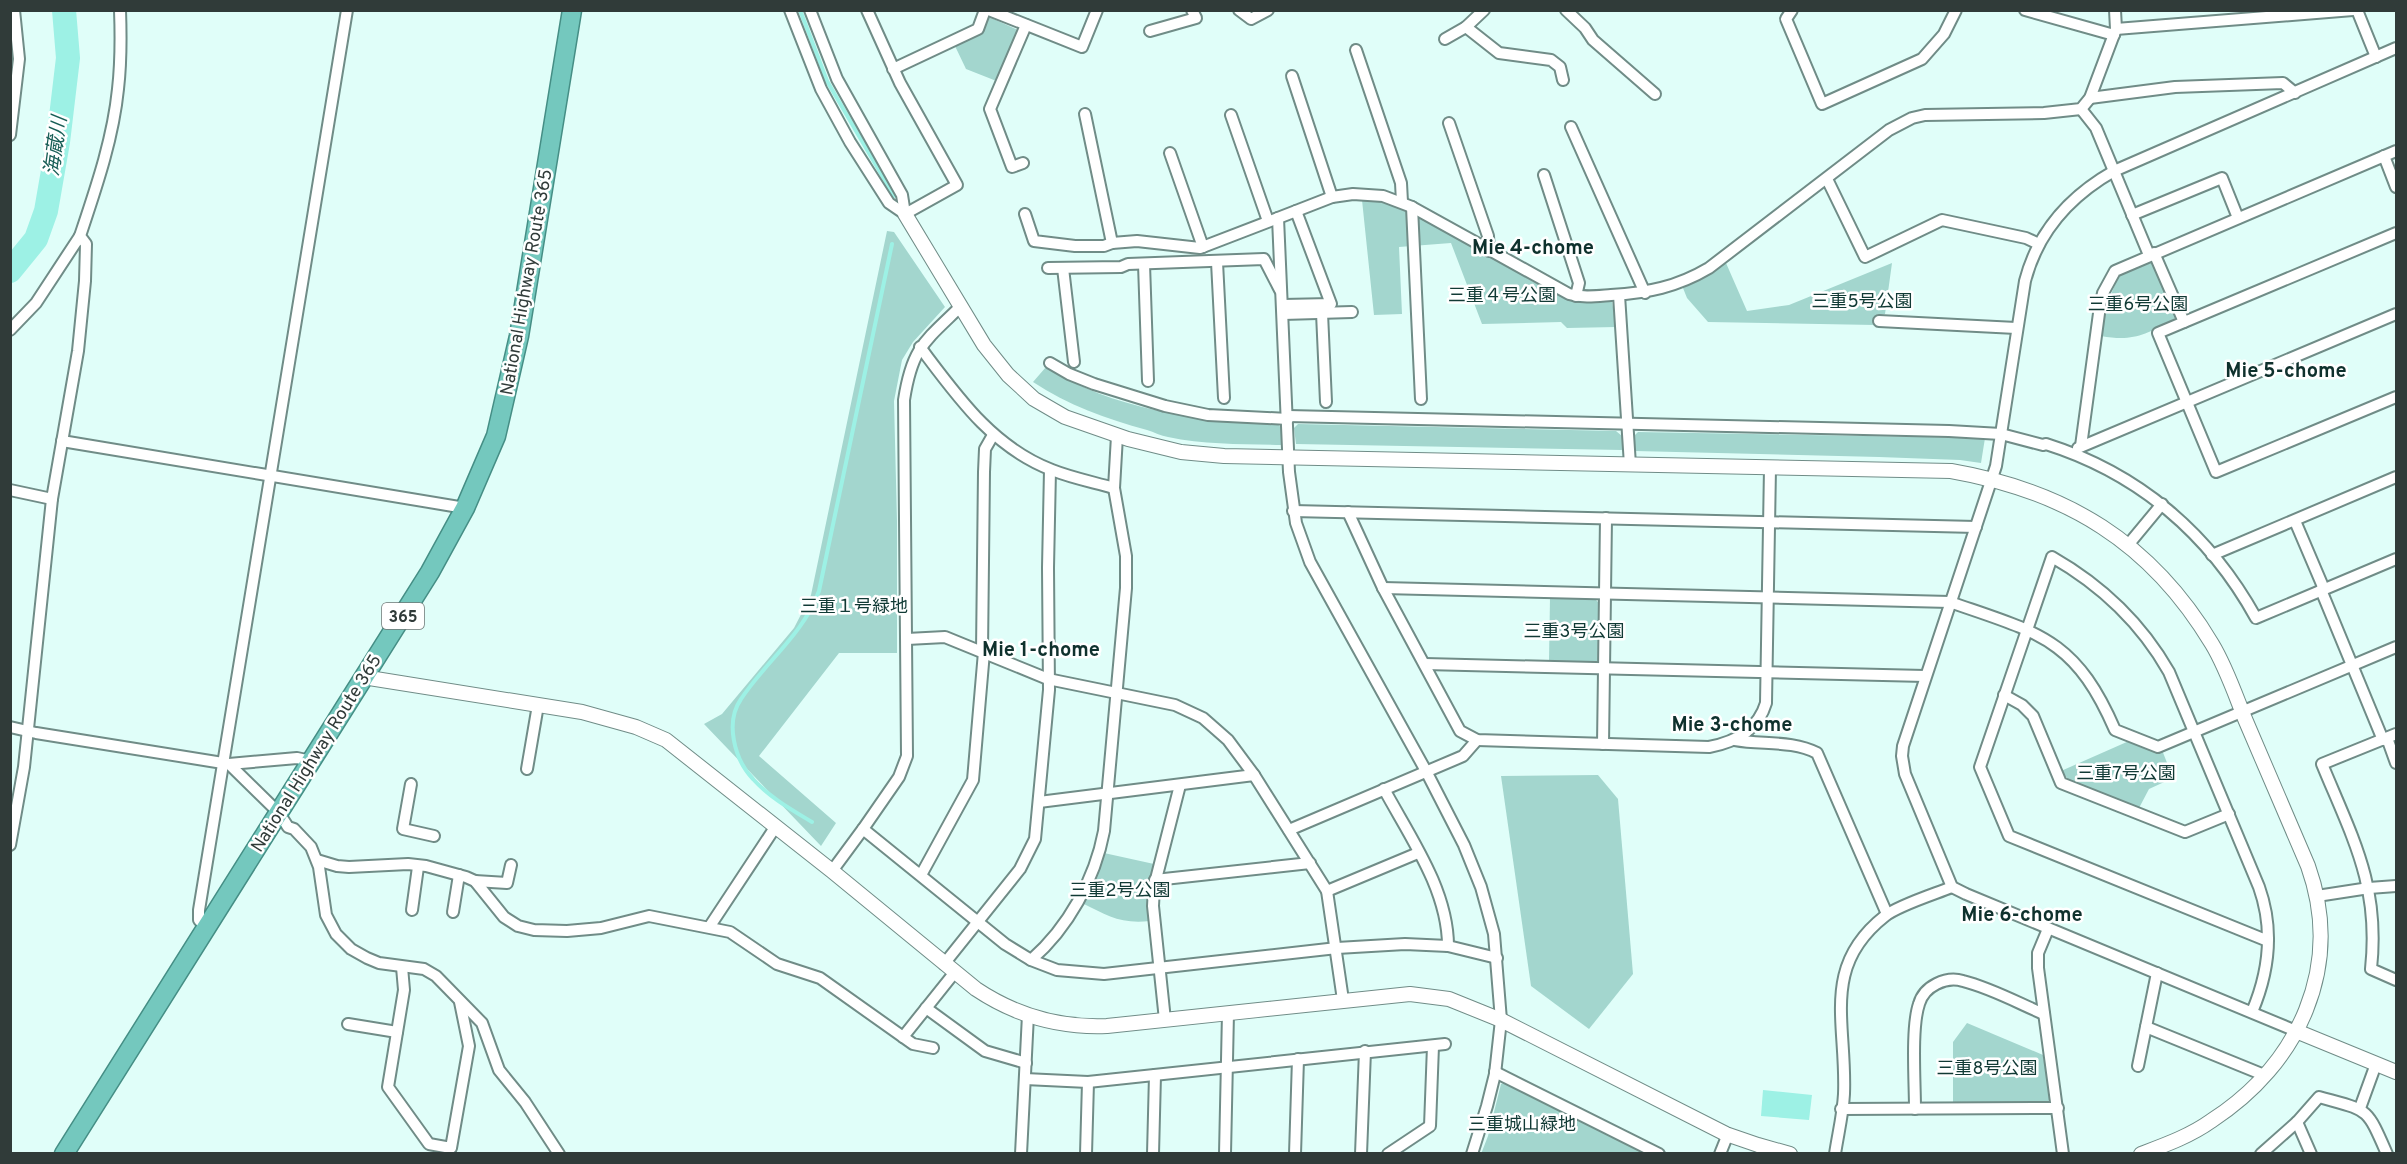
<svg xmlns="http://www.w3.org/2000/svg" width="2407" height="1164" viewBox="0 0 2407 1164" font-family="Overpass,'Noto Sans JP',sans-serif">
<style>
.green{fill:#a3d6ce}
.water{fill:#9df1e5}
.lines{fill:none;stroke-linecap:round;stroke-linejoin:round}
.stream{stroke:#9df1e5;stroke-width:4}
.river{stroke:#9df1e5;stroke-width:24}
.minor-casing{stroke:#708c87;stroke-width:14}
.tertiary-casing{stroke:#708c87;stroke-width:16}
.trunk-casing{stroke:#458e85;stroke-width:21}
.minor{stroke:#fff;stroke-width:10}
.tertiary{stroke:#fff;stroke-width:14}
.trunk{stroke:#74c8be;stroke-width:18}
.labels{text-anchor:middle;stroke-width:5;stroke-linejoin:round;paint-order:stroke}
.shield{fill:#fff;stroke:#6e7674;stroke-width:1.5}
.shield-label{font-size:16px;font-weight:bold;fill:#303b39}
.street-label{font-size:18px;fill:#303b39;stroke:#fff}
.park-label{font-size:18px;fill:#113a35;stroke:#fff}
.water-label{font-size:20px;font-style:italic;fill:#185e56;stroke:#fff}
.neighbourhood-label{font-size:20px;font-weight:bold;fill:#0f312d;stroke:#fff}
</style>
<rect width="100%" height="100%" fill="#e0fef9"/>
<g class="green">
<path d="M989 17 1018 30 999 82 966 69 955 46 982 32Z"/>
<path d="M1362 200 1377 201 1405 210 1495 257 1530 280 1569 300 1588 302 1612 301 1616 327 1567 328 1561 322 1482 324 1451 243 1399 247 1402 314 1374 315Z"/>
<path d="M887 231 894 232 945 307 913 342 902 360 894 401 897 521V653H839L759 756 836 823 821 846 704 724 722 714 794 628 811 595Z"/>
<path d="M2148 262 2154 263 2176 315 2173 322C2143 334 2134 342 2101 336L2107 304 2119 275Z"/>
<path d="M1726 263 1747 311 1789 305 1892 263 1885 314 1880 315 1875 325 1708 322 1687 298 1683 288Z"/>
<path d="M1046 367C1113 410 1199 421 1277 424L1282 428 1283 445C1245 444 1206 445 1168 437 1161 436 1154 432 1147 430 1106 419 1068 405 1033 382Z"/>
<path d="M1298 424 1616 431 1622 436V450L1296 444 1294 428Z"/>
<path d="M1638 432 1985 438 1981 463 1960 460 1879 457 1635 451 1634 436Z"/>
<path d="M1550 597 1594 598 1599 603 1598 660 1594 663 1549 662Z"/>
<path d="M2129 741 2162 750 2173 778 2149 789 2139 808 2069 780 2061 771Z"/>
<path d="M1598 775 1618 799 1633 974 1589 1029 1531 986 1501 776Z"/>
<path d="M1104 853 1154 864 1149 886 1150 921C1120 924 1108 916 1082 903Z"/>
<path d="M1967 1023 2043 1055 2050 1099 2046 1104 1953 1103V1042Z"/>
<path d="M1506 1082 1647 1154H1481L1488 1136 1501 1084Z"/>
</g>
<path class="water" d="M1763 1090 1812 1095 1809 1120 1761 1116Z"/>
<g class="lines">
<g class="stream">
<path d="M800 10 827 81 894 196"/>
<path d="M812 822C792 810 769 797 753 779 734 759 725 722 741 699 766 661 803 635 819 591L892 244"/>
</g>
<path class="river" d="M10 271 36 239 46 211 58 142 68 58 64 10"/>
<defs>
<g id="minor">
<path d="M790 10 821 89 850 142 889 203 905 214"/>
<path d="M810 10 837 79 902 195 905 214"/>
<path d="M867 10 900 83 957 185 905 214"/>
<path d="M989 10 1082 47 1097 10"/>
<path d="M1239 10 1251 19 1268 10"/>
<path d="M1484 10 1466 27 1499 53 1551 60 1560 67 1563 80"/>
<path d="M1566 10 1585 28 1593 40 1655 94"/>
<path d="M1792 10 1786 19 1822 104 1922 59 1944 34 1956 10"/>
<path d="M2025 10 2114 35"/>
<path d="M2357 10 2376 57"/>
<path d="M2116 29 2353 10"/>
<path d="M1150 31 1196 18 1192 10"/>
<path d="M1445 39 1466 27"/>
<path d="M1356 50 1401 183 1402 202"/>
<path d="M893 69 978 29 985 10"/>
<path d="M1292 76 1332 197"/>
<path d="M2090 98 2175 87 2283 83 2295 93"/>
<path d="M2081 109 2096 128 2149 255"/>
<path d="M1085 114 1112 243"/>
<path d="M1231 115 1268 221"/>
<path d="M1449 123 1488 236 1489 251"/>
<path d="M1571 127 1645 293"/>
<path d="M10 135 19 59 14 10"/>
<path d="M1170 153 1203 247"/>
<path d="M2384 156 2396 187"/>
<path d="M1023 163 1012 167 990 109 1026 25"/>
<path d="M1544 175 1579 283 1576 296"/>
<path d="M1827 179 1865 257 1942 220 2026 238 2039 244"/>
<path d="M1412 207 1421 399"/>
<path d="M1025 214 1034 241 1075 246H1104L1112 243 1137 241 1200 248 1278 218"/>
<path d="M2132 215 2222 178 2238 218"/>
<path d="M2396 233 2158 333 2216 472 2396 397"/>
<path d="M2154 253 2184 322"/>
<path d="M1217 262 1224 398"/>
<path d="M1144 264 1148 381"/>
<path d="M1048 268 1121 267 1128 264 1264 259 1280 290"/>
<path d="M1063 268 1074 362"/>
<path d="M1619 295 1630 465"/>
<path d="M1283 305 1331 304 1296 211"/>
<path d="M960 307C924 342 912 348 904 400L907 756 899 777 863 829 1005 944 1031 960 1057 970 1104 974 1337 948 1405 944 1448 946 1497 958"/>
<path d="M1322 313 1326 402"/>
<path d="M1283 314 1352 312"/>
<path d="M1879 321 2016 328"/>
<path d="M10 330 36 303 80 236"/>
<path d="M920 347C957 396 992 447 1052 470 1072 478 1093 482 1114 488"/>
<path d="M1050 363 1069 374 1094 384 1165 406 1208 415 1288 419"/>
<path d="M1288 416 1949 431 2001 434 2043 445 2046 444C2138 473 2209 533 2256 618L2396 559"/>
<path d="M62 441 465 508"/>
<path d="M2081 446 2100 306 2103 293 2115 271 2396 151"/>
<path d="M2078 448 2396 314"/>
<path d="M10 490 52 499"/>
<path d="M1293 511 1976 527"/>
<path d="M1348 512 1383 588 1460 731 1477 740 1709 747C1736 742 1758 730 1766 703L1770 468"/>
<path d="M2295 521 2324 589"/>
<path d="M2128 545 2162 504"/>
<path d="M2212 555 2396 477"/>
<path d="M1383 588 1950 602C2039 633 2075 638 2115 730L2158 747 2396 647"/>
<path d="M2321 590 2383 740"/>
<path d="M907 639 945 637 1048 679 1175 705 1203 718 1228 740 1254 775 1327 891 1343 1000"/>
<path d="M982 651 984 472 985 449 993 435"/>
<path d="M1425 664 1925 676"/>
<path d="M2004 695 2022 705 2033 716 2061 783 2185 832 2229 814"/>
<path d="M10 727 36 733 229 764 279 813 288 827 294 829 311 847 319 867 326 915 336 934 351 949 367 958 379 963 424 969 436 976 482 1023 499 1070 525 1102 559 1154"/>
<path d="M2396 734 2322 764C2353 839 2380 886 2371 969L2396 980"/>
<path d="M2387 738 2396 763"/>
<path d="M1735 740C1762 745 1792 740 1817 753L1887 914"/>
<path d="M1603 744 1606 518"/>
<path d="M229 764 297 758 311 761"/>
<path d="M527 769 538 705"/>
<path d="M411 784 403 829 434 836"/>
<path d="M1384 789C1410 837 1448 890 1448 946"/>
<path d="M1039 802 1254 775"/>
<path d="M1289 830 1463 756 1477 740"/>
<path d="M10 845 24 767 52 499 78 351 85 281 86 244 80 236C96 188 113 139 118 89 121 63 121 37 120 10"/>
<path d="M317 860 337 866 349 867 408 864 426 866 466 877 475 881 504 917 518 926 534 930 567 931 601 928 649 916 730 932 777 964 820 978 913 1044 933 1048"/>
<path d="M832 871 863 829"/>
<path d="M921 875 973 780 984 652"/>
<path d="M1155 880 1310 863"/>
<path d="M475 881 507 883 511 865"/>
<path d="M1327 891 1418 853"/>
<path d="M2317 896 2369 888 2396 886"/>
<path d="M412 910 418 867"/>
<path d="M453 912 459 875"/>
<path d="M710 926 776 826"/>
<path d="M206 928 199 920V910L347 10"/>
<path d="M2048 929 2038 953V968L2063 1154"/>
<path d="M1031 960C1068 928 1095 879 1104 831L1126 588V556L1114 488 1117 436"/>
<path d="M944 964 1020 869 1035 839 1049 690 1048 568 1050 470"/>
<path d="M402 967 404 990 388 1087 429 1144 451 1148 469 1046 460 1002"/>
<path d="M926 1008 985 1051 1026 1063"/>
<path d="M2252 1012C2269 972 2274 929 2259 887L2169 672C2140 621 2101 585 2052 557L1980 767 2009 836 2268 941"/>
<path d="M1165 1020 1153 906 1154 887 1180 785"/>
<path d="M348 1024 397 1032"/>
<path d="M2146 1027 2264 1075"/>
<path d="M2296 1031 1966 894 1952 887 1905 774 1902 756 1903 746 1996 466 2025 281C2038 231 2070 196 2114 171L2396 48"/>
<path d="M903 1037 955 972"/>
<path d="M2138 1066 2157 973"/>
<path d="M1495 1072 1659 1154"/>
<path d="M1025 1079 1088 1082 1445 1044"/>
<path d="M2360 1108 2376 1064"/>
<path d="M1841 1109 2058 1108"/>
<path d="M1915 1109C1915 1082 1911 1027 1919 1004 1924 986 1946 976 1963 981 1991 988 2018 1003 2044 1014"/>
<path d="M2297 1122 2311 1154"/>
<path d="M1021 1154 1028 1015"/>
<path d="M1086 1154 1088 1082"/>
<path d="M1153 1154 1155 1075"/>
<path d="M1225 1154 1228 1013"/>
<path d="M1295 1154 1298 1059"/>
<path d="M1361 1154 1365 1051"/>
<path d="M1388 1154 1430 1126 1433 1046"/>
<path d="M1472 1154 1487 1106 1495 1074 1501 1020 1494 934 1481 887 1464 845 1426 771 1310 562 1296 523 1289 472 1278 218 1332 197 1353 194 1383 196 1412 207 1569 294C1583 298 1597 296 1611 295 1647 293 1677 287 1709 268L1889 130 1912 118 1925 115 2044 113 2081 109 2090 98 2116 29 2115 10"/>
<path d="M1720 1154 1728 1134"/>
<path d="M1835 1154C1838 1134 1843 1114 1844 1094 1847 1023 1820 967 1885 916 1899 905 1935 894 1952 887"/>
<path d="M2261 1154 2297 1122 2319 1097C2369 1111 2366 1106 2387 1154"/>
</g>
<g id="tertiary">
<path d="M905 214 984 345 1008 375 1034 399 1065 417 1128 439 1181 452 1224 456 1951 471C2066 491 2151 542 2212 644 2226 667 2235 694 2245 719 2266 768 2287 817 2308 866 2344 967 2299 1064 2211 1121 2190 1136 2165 1145 2141 1154"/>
<path d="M363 677 582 712 636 727 666 740 832 871 976 989C1015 1015 1060 1028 1107 1026L1410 994 1449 999 1501 1020 1726 1134 1758 1145 1790 1154"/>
<path d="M2296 1031 2396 1072"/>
</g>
<path id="trunk" d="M64 1154 430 572 465 508 496 436 519 336 572 10"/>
</defs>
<use href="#minor" class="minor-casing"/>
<use href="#tertiary" class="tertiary-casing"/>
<use href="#trunk" class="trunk-casing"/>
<use href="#minor" class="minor"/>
<use href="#tertiary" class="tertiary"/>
<use href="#trunk" class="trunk"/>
</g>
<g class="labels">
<rect class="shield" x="382" y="603" width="42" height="26" rx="4.5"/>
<g class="shield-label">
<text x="403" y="622">365</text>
</g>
<g class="street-label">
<text transform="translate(526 282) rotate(-80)" y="6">National Highway Route 365</text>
<text transform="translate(316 753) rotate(-58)" y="6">National Highway Route 365</text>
</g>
<g class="park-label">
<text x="1502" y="301">三重４号公園</text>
<text x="1862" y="307">三重5号公園</text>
<text x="2138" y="310">三重6号公園</text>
<text x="854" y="612">三重１号緑地</text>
<text x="1574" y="637">三重3号公園</text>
<text x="2126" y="779">三重7号公園</text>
<text x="1120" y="896">三重2号公園</text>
<text x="1987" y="1074">三重8号公園</text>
<text x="1522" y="1130">三重城山緑地</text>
</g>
<g class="water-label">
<text transform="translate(55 146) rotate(-82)" y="7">海蔵川</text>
</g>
<g class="neighbourhood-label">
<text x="1533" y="254">Mie 4-chome</text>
<text x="2286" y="377">Mie 5-chome</text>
<text x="1041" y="656">Mie 1-chome</text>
<text x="1732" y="731">Mie 3-chome</text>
<text x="2022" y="921">Mie 6-chome</text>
</g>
</g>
<rect width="2407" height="1164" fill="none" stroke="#303b39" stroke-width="24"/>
</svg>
